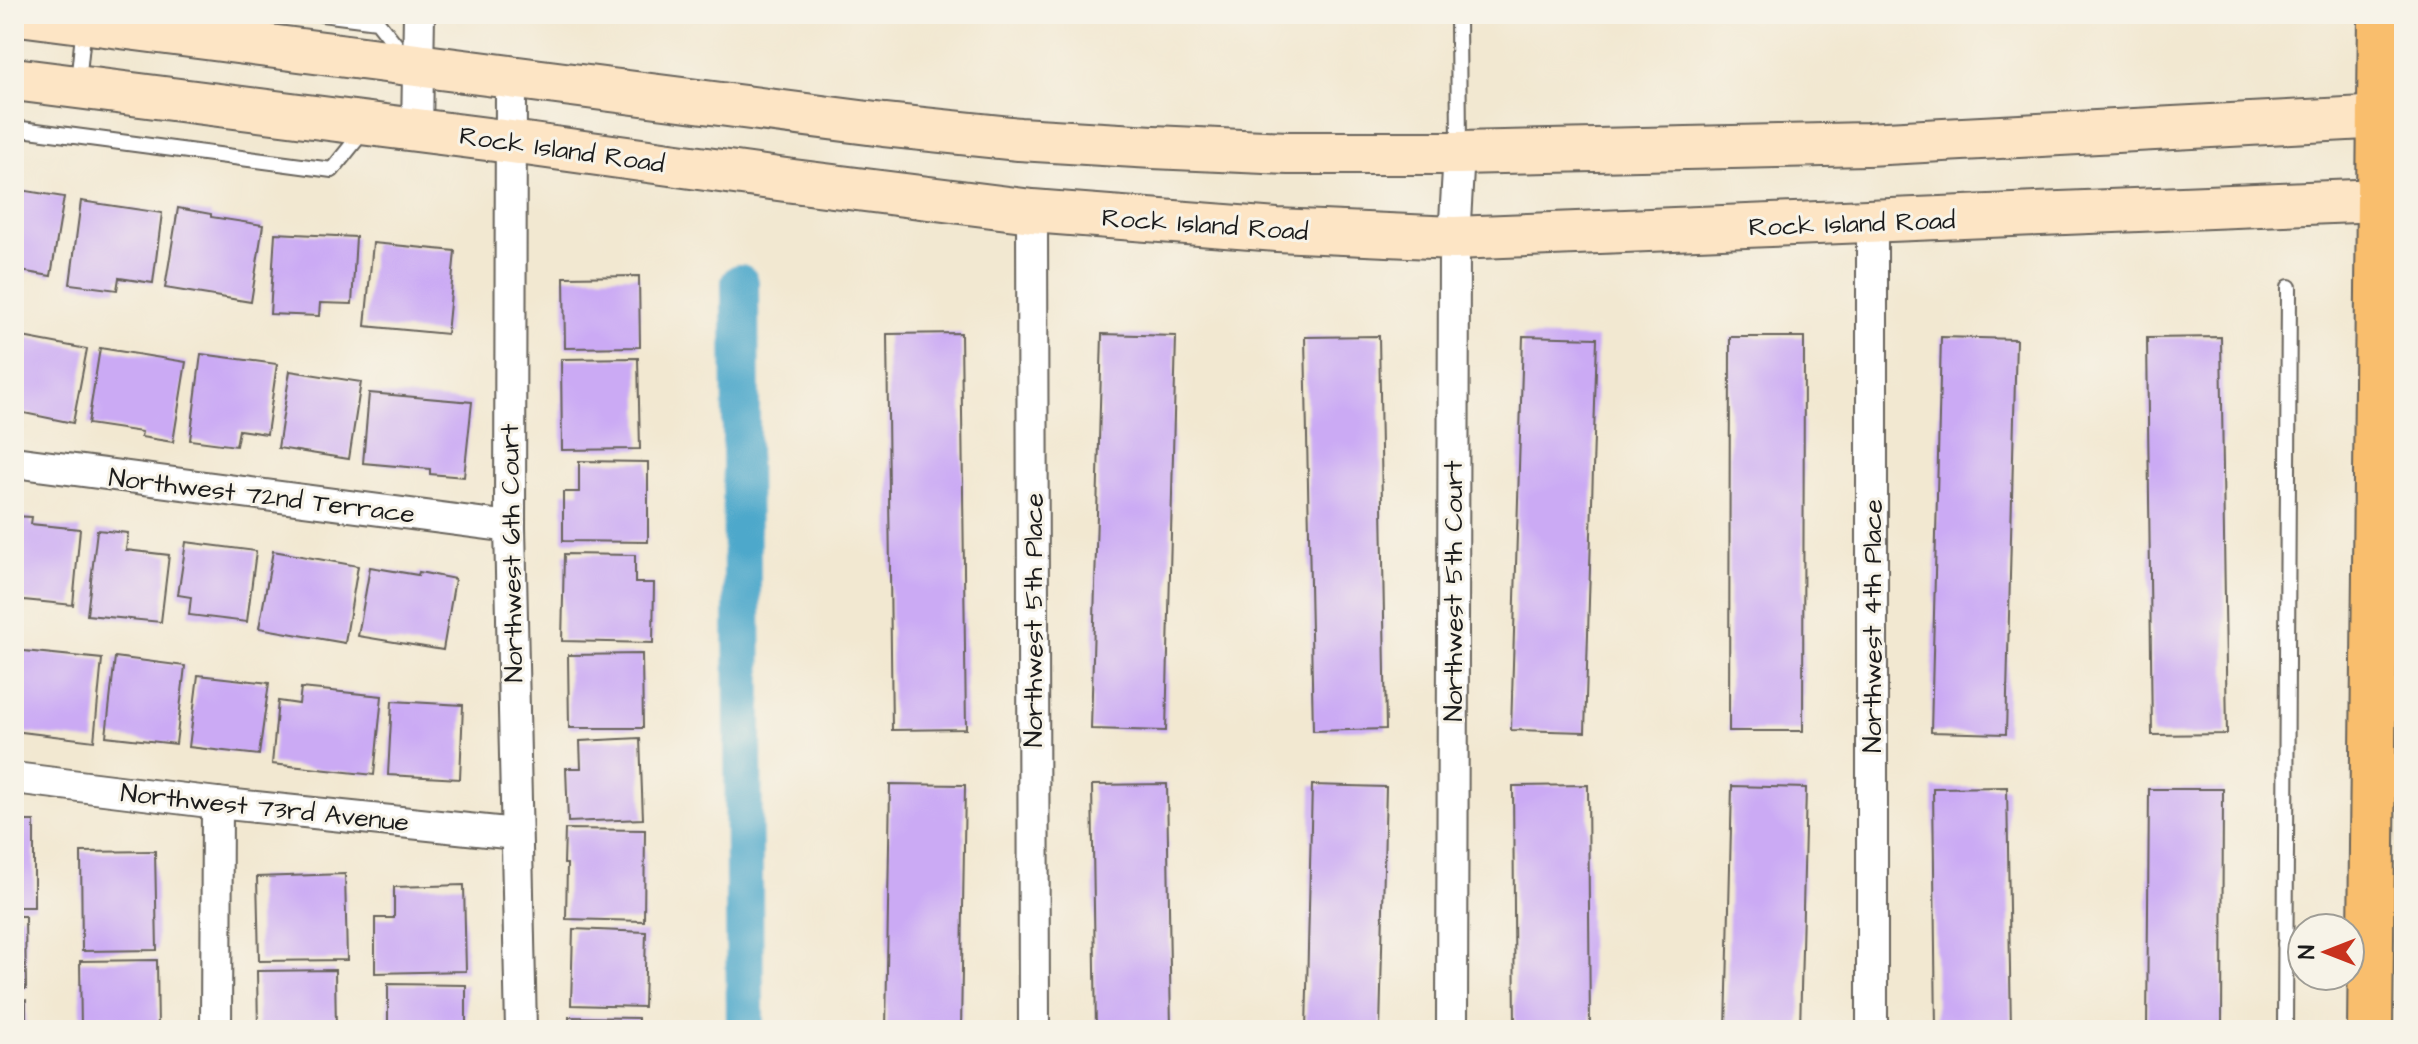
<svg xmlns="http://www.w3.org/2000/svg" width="2418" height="1044" viewBox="0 0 2418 1044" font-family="'Architects Daughter',sans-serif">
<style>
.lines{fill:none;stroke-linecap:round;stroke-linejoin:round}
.canal{stroke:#4da8cb;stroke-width:38}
.building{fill:#cbaaf4}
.service-casing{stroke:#67635b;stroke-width:18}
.minor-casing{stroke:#67635b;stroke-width:34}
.secondary-casing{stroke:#67635b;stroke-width:46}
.primary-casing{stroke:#67635b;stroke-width:48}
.service{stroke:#fff;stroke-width:14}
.minor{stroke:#fff;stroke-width:30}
.secondary{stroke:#fde5c5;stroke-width:42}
.primary{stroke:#f9be6d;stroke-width:44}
.labels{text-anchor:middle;stroke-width:6;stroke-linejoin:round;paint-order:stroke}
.street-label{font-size:26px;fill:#1c1c1c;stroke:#f7f3e8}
</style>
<rect width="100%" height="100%" fill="#f7f3e8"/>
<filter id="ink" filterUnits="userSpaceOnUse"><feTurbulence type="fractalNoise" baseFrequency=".0125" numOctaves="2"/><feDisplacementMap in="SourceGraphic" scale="16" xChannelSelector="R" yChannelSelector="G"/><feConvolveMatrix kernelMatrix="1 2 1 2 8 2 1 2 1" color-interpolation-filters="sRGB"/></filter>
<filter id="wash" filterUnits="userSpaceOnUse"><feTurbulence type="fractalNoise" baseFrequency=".006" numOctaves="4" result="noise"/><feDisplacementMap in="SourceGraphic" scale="32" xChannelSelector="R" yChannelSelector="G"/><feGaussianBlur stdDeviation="1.8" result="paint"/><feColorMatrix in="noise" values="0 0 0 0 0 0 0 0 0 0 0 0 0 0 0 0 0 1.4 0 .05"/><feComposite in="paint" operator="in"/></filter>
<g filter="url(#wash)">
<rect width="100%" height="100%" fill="#f2e8d1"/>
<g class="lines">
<path class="canal" d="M740 283 745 1030"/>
</g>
<g id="blocks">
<g class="building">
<path d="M14 189 64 197 51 276 14 270Z"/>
<path d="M81 201 162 213 153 283 119 278 117 290 70 284Z"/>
<path d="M178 208 211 214V217L263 225 251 302 165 288Z"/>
<path d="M275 233 356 237 352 304 320 303 319 316 270 314Z"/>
<path d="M373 243 455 251 447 334 365 326Z"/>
<path d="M639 276 640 347 565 348 564 277Z"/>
<path d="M961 333 966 729 892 730 887 334Z"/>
<path d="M1102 334 1176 336 1166 731 1091 729Z"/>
<path d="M17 336 87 349 73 423 14 411V353Z"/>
<path d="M1379 336 1386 729 1313 731 1305 337Z"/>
<path d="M1523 336 1597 338 1585 732 1511 730Z"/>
<path d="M1730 337H1804L1803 731H1729Z"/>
<path d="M1941 337 2016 339 2006 734 1931 732Z"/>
<path d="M2221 337 2227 734 2152 735 2147 338Z"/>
<path d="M100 348 186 362 173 442 141 437 142 432 88 424Z"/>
<path d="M201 354 277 364 267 434 239 430 236 446 190 440Z"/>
<path d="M638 358 640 449 562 450 561 359Z"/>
<path d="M290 371 361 382 349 459 278 448Z"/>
<path d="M369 393 472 402 464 477 430 474V469L363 463Z"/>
<path d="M579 461 648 462V542L563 541V492H579Z"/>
<path d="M14 516 32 517 31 524 80 529 73 605 14 599Z"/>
<path d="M97 530 128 533 126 550 169 555 161 622 87 615Z"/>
<path d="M186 542 256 551 247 622 189 615 191 597 178 595Z"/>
<path d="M273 551 358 566 345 643 259 628Z"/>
<path d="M564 554 635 555V583H654L653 643 562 641Z"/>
<path d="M370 567 418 575 419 572 455 579 443 650 358 636Z"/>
<path d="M14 650 102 659 94 741 14 731Z"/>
<path d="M642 654 643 728H569L568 655Z"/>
<path d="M115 657 185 666 176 744 106 736Z"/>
<path d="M198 675 269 683 259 755 189 747Z"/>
<path d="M301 688 382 696 374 775 272 764 278 701 299 704Z"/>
<path d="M392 701 463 705 460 779 388 775Z"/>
<path d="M640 738 643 819 568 822 566 768H581L580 741Z"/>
<path d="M890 784 965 785 961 1030H886Z"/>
<path d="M1167 784 1171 1030H1096L1092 785Z"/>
<path d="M1312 785 1386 787 1380 1030H1306Z"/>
<path d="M1588 785 1590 1030H1515L1513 786Z"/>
<path d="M1732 786 1806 788 1800 1030H1726Z"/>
<path d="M2007 787 2011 1030H1936L1933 788Z"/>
<path d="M2149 789H2223L2222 1030H2147Z"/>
<rect x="14" y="821" width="20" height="86"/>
<path d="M565 829 645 830 644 921 566 919 567 864H564Z"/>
<path d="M155 851 157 950 82 951 81 852Z"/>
<path d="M345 874 347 960 259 961 257 877Z"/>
<path d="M464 885 466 971 375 973V918H394V887Z"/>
<path d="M14 916H25L26 989H14Z"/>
<path d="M573 929 646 932 644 1007 571 1005Z"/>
<path d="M157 960 158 1030H81L80 961Z"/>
<path d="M335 970 336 1030H258L257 971Z"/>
<path d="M388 984 466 985V1030H388Z"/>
<path d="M26 1000V1028L14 1029V1001Z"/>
<path d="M569 1017 638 1018V1030H569Z"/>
</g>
</g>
</g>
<g filter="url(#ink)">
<use href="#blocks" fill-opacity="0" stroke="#67635b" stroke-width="2"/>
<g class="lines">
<defs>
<g id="service">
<path d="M322 14 377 21 403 54"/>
<path d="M1217 14 1226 16 1326 14"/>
<path d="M1458 14 1459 150"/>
<path d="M78 83 84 24"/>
<path d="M14 128 332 170 364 130"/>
<path d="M2285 944H2302"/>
<path d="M2285 1030 2289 287"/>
</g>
<g id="minor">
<path d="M511 76 510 527 521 1030"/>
<path d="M417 130 419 14"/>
<path d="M1032 211 1034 1030"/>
<path d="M1872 222V1030"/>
<path d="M14 462 510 527"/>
<path d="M14 778 217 803 516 834"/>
<path d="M216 1030 217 803"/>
<path d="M1452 1030 1454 238 1459 153"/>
</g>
<g id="secondary">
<path d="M19 14 884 125 1019 139 1153 147 1288 153H1459L1867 144 2404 116"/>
<path d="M14 79 511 142 793 181 1032 211 1277 230 1454 238 2404 199"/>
</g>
<path id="primary" d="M2370 1030 2381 14"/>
</defs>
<use href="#service" class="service-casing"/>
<use href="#minor" class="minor-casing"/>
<use href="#secondary" class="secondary-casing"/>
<use href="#primary" class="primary-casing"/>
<use href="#service" class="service"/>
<use href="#minor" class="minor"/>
<use href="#secondary" class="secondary"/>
<use href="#primary" class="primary"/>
</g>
</g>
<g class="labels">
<g class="street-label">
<text transform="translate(562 149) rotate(8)" y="9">Rock Island Road</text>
<text transform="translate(1852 223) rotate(-2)" y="9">Rock Island Road</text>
<text transform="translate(1205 224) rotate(4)" y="9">Rock Island Road</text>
<text transform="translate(262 495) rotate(7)" y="9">Northwest 72nd Terrace</text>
<text transform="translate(511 553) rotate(-91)" y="9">Northwest 6th Court</text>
<text transform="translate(1453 591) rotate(-90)" y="9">Northwest 5th Court</text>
<text transform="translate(1033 620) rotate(-90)" y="9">Northwest 5th Place</text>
<text transform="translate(1872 626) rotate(-90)" y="9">Northwest 4th Place</text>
<text transform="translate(265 807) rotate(6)" y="9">Northwest 73rd Avenue</text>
</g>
</g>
<rect width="2418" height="1044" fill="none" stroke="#f7f3e8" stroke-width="48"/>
<g transform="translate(2326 952) rotate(270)"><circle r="38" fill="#f7f3e8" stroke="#9f9d96" stroke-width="2"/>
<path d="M0-6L14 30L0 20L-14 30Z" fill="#c8321e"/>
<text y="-12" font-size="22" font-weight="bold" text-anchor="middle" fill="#1c1c1c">N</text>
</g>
</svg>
